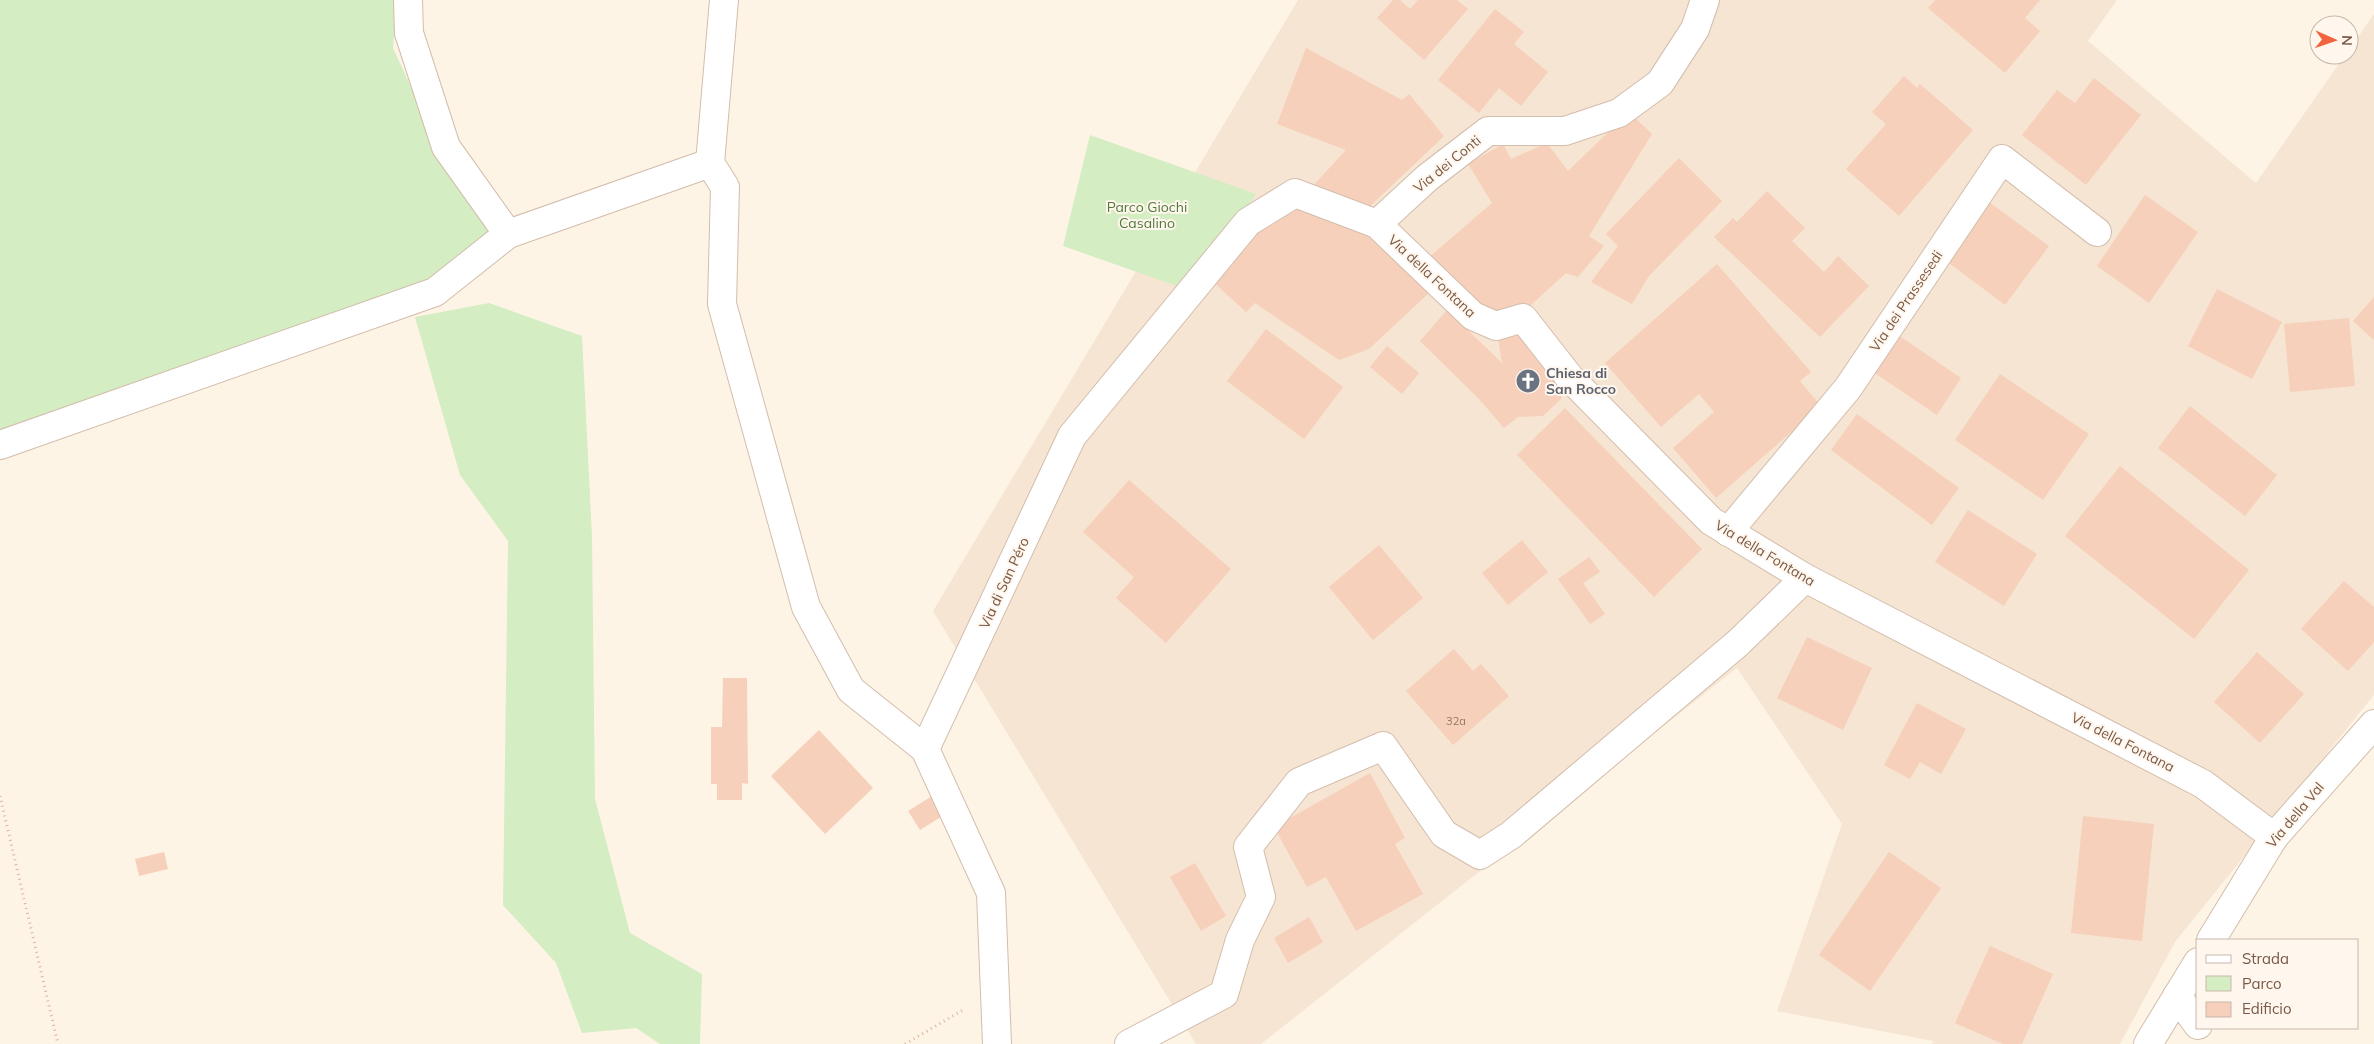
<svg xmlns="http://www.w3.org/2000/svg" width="2374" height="1044" font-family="Mulish,sans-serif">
<rect width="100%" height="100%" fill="#fef4e5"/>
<path fill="#f6e5d2" d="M1298,0h819l-29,41 168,142 89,-128h4v-5l25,-36v681l-199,247 -55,102h-188l1,-3 -156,-30 65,-187 -105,-156 -476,376h-65l-263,-433z"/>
<g fill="#d4edc2">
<path d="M0,0h397l-4,48 47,102 59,83 -67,54 -432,147z"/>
<path d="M1090,135l166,59 -65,97 -128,-45z"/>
<path d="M489,303l93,33 10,200 3,263 35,134 72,41 -2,70h-40l-24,-16 -54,5 -26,-70 -53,-58 5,-364 -48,-66 -45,-158z"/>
</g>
<g fill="#f6d0ba">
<path d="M1393,0h7l10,9 8,-9h39l11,9 -44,51 -47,-42z"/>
<path d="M1935,0h105l-15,18 15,13 -35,42 -77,-65z"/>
<path d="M1495,9l29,23 -10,12 34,28 -27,34 -22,-18 -20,25 -41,-33z"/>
<path d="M1306,48l96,52 7,-6 35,42 -79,75 -53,-24 34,-37 -69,-26z"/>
<path d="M1904,76l13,12 3,-4 53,46 -74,86 -53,-47 40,-45 -14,-12z"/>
<path d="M2094,78l47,37 -55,70 -64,-50 35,-45 18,13z"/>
<path d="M1629,112l23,22 -63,102 15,10 -26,31 -12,-4 -35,32 -41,8 -63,-54 65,-56 -24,-39 35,-20 8,15 36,-16 21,28z"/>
<path d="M1679,158l43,43 -73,75 -17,28 -41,-22 27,-36 -12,-12z"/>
<path d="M1767,191l38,37 -13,13 32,31 14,-16 31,30 -49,51 -106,-100 19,-19 4,4z"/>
<path d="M2145,195l53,37 -49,71 -52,-37z"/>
<path d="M1989,202l60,44 -44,59 -60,-45z"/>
<path d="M1302,207l60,18 69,66 -62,58 -30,11 -84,-57 -9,9 -35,-32 42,-49z"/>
<path d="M1717,264l94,108 -11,9 21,25 -105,92 -43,-50 41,-36 -15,-18 -38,33 -56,-64z"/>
<path d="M2217,289l65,33 -30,57 -64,-33z"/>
<path d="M2374,297v43l-21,-19z"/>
<path d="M1447,310l55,53 -4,-25 30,-5 36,42 -3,24 -18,17 -25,1 -14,11 -25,-29 -59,-58z"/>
<path d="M2349,318l6,68 -65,6 -6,-68z"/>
<path d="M1266,329l77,58 -39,52 -77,-58z"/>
<path d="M1898,335l63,43 -24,37 -64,-43z"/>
<path d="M1387,346l32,27 -17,21 -32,-27z"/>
<path d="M2000,374l89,60 -46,66 -88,-60z"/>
<path d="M2190,406l87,69 -32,41 -87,-68z"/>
<path d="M1565,408l137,141 -48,48 -137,-142z"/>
<path d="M1857,414l102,74 -27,37 -101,-75z"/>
<path d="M2120,466l129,104 -55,69 -129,-103z"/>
<path d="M1129,480l102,89 -65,74 -50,-45 18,-21 -51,-45z"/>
<path d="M1968,510l69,44 -33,52 -69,-44z"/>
<path d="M1522,540l26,32 -40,33 -26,-32z"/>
<path d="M1379,545l44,53 -50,42 -44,-53z"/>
<path d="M1589,557l11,15 -17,11 22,31 -15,10 -32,-45z"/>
<path d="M2344,581l30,26v35l-26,29 -47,-42z"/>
<path d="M1807,637l65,31 -29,62 -66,-32z"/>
<path d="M1454,649l19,22 8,-7 28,32 -56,49 -47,-54z"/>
<path d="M2257,652l47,42 -44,49 -46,-41z"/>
<path d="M723,678h24l1,106 -6,-1v17h-25v-16h-6v-57h11z"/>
<path d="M1917,703l49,26 -25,45 -21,-12 -10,17 -26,-14z"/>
<path d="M819,730l54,58 -48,46 -54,-58z"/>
<path d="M1370,773l35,65 -10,6 28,50 -67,37 -30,-54 -19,10 -33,-60z"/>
<path d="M932,796l12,19 -24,15 -12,-19z"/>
<path d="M2083,816l71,8 -12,117 -71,-8z"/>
<path d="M164,852l4,17 -29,7 -4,-17z"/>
<path d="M1889,852l52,36 -71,103 -51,-36z"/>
<path d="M1195,863l31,53 -25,15 -31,-54z"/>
<path d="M1309,917l14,25 -35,21 -14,-25z"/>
<path d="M1990,946l63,28 -31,70h-19l-48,-21z"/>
</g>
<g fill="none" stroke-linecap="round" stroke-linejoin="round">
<defs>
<g id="minor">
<path d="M408,0l1,33 37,114 62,87"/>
<path d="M724,0l-14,163 15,24 -3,117 84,303 45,83 74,59 66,144 6,151"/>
<path d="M1377,224l50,-46 61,-47h77l54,-18 41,-30 35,-54 10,-29"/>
<path d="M0,445l435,-153 73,-58 202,-71"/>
<path d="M1728,532l120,-144 154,-229 95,73"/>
<path d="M925,749l147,-313 176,-214 47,-29 82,31 96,92 23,10 27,-8 47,60 141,143 94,57 398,206 71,53"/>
<path d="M2211,940l63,-103 100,-113"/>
<path d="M2177,996l21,29"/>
<path d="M1129,1044l95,-50 16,-54 21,-43 -13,-50 51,-65 84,-36 61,88 36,21 31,-20 227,-192 67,-65"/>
<path d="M2148,1044l50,-82"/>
</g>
</defs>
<use href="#minor" stroke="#d3bdac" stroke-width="30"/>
<g stroke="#dbb49d" stroke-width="3" stroke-dasharray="1 4" stroke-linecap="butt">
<path d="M0,796l58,248"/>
<path d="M905,1044l58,-34"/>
</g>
<use href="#minor" stroke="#fff" stroke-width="28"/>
</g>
<defs>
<symbol id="church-disc" viewBox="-11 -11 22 22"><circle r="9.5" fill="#6b7280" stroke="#fff7ed"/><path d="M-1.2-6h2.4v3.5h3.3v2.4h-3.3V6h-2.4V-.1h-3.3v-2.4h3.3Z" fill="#fff"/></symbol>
</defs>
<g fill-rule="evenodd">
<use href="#church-disc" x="1514" y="367" width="28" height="28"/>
</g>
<g text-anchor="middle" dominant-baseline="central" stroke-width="4" stroke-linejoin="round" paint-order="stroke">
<g font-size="11" fill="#987664">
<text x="1456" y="721">32a</text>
</g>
<g font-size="14" fill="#795847" stroke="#fff7ed">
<text transform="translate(1447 164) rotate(-39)">Via dei Conti</text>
<text transform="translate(1432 276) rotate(43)">Via della Fontana</text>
<text transform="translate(1906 301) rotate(-56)">Via dei Prassesedi</text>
<text transform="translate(1765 553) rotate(31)">Via della Fontana</text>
<text transform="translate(1004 583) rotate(-65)">Via di San Péro</text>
<text transform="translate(2123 742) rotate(27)">Via della Fontana</text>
<text transform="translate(2295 815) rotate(-50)">Via della Val</text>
</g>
<g font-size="14" fill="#4f7a3c" stroke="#fff7ed">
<text x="1147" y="207">Parco Giochi<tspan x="1147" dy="16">Casalino</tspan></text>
</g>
<g font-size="14" font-weight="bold" fill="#5b616d" stroke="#fff7ed" text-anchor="start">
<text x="1546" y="373">Chiesa di<tspan x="1546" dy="16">San Rocco</tspan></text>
</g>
</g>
<rect x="2196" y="939" width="162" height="90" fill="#fff7ed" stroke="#c9b7ab"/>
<rect x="2206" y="955" width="25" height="8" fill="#ffffff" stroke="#c9b7ab"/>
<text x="2242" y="964" font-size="15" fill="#795847">Strada</text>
<rect x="2206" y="976" width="25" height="15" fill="#d4edc2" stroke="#c9b7ab"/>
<text x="2242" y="989" font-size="15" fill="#795847">Parco</text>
<rect x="2206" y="1002" width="25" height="15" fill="#f6d0ba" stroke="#c9b7ab"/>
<text x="2242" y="1014" font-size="15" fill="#795847">Edificio</text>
<g transform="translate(2334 40) rotate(92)"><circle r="24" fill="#fff7ed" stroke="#c9b7ab"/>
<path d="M0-4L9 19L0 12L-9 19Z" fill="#f26440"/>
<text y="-8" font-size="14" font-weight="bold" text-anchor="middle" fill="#795847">N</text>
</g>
</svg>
